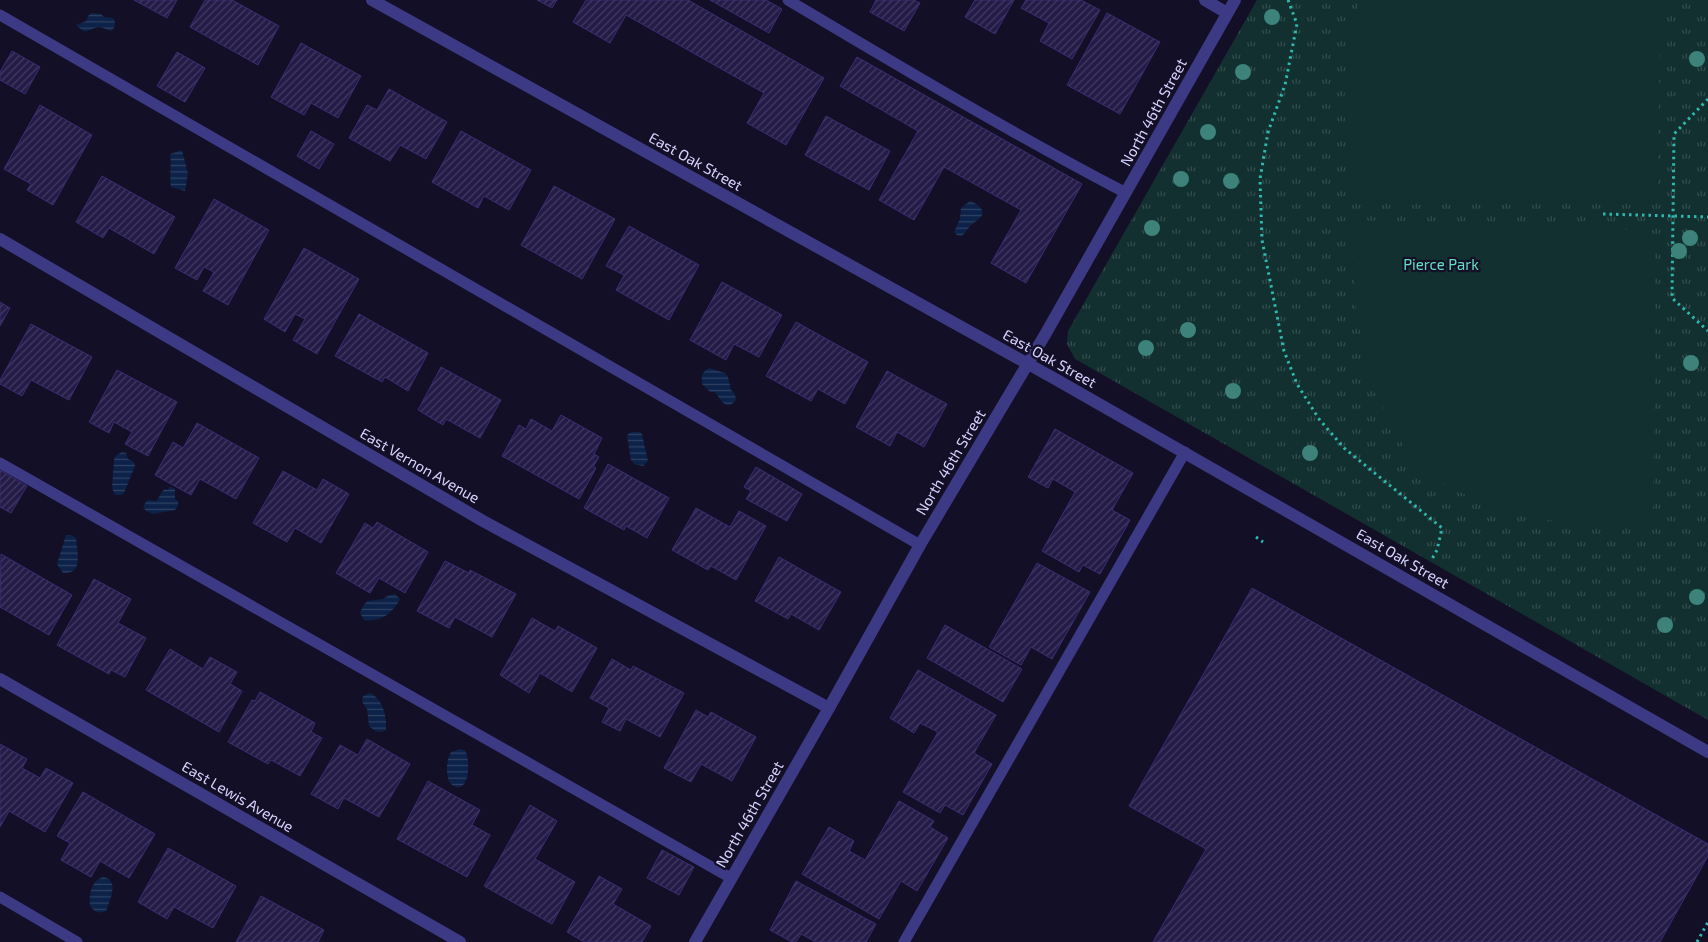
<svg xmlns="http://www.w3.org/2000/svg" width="1708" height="942" font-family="'Exo 2',sans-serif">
<defs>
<pattern id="grass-tufts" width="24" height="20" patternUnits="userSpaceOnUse" patternTransform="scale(1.25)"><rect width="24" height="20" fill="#12302f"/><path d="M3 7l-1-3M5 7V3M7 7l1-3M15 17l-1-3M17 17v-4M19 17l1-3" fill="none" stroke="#344d4e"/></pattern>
<pattern id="water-rules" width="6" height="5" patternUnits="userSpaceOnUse" patternTransform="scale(1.25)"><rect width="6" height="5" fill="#0c2248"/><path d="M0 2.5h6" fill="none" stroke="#2f4163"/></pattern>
<pattern id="building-hatch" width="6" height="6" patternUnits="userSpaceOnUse" patternTransform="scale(1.25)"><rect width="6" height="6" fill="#241b47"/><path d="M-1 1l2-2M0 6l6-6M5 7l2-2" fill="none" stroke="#433b63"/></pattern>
</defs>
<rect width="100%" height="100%" fill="#130f26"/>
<path fill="url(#grass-tufts)" d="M1257,0h451v720l-633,-361 -8,-15 1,-13z"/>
<g fill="#12302f">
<path d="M1362,0h299l-4,187 -19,15 -286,-2 -8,-94 5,-83z"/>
<path d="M1350,220l289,10 16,17 -2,280 -78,-2 -83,-16 -77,-41 -46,-87 -14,-80z"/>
</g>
<g fill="url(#water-rules)">
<path d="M92,13l9,1 3,3 9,1 2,4 -1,6 -3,3c-5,-1 -8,-4 -12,-4 -13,2 -10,10 -23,-2l10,-4 2,-5z"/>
<path d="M182,150l6,24 -3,17 -14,-4c-2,-11 1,-22 -1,-33z"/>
<path d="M970,201c8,3 18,10 9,18 -2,2 -5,3 -7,5 -5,4 -5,9 -11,12l-4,-1 -3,-3 6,-13 1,-11z"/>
<path d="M709,368l16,5 3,4 3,13 4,4 1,6c-10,12 -15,0 -21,-8h-5l-8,-8c-1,-8 0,-12 7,-16z"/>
<path d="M633,432h7l2,2 6,27 -5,5 -9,-2 -3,-4 -4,-24 2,-3z"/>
<path d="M122,452l4,1 2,6 6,3 1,4 -11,27 -3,2h-6l-3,-7 2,-28 1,-4z"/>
<path d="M169,487h3l3,2v10l3,2v5l-3,4 -22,4 -7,-3 -3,-4 4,-7 9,1c4,-4 5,-10 9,-12l3,1z"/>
<path d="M66,535h5l5,3c1,13 8,37 -13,35l-6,-9z"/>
<path d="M395,594l5,5c-7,14 -20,24 -36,21l-4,-7 3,-7 4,-5 16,-2 6,-4z"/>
<path d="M370,693c13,6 17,24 16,37 -8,4 -11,1 -17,-4l-2,-17 -5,-7 1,-6z"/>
<path d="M460,749l5,1c7,11 3,52 -16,32 -3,-9 -3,-22 2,-30z"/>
<path d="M103,877c17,2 7,24 3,34 -8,3 -11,1 -16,-5 -1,-12 1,-25 13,-29z"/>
</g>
<g fill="url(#building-hatch)" stroke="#3b2d73">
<path d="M134,0h43l-10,18z"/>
<path d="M205,0h27l47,26 -21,39 -68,-38z"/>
<path d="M537,0h20l-5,8z"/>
<path d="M586,0h102l136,78 -38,67 -39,-22 17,-30 -138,-78 -16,28 -37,-21z"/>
<path d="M710,0h56l16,9 -13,24z"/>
<path d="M876,0h38l6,3 -16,28 -34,-19z"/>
<path d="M975,0h39l-19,34 -30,-17z"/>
<path d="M1026,0h55l19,10 -28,49 -32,-18 9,-18 -28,-15z"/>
<path d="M1107,13l53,29 -40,72 -53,-29z"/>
<path d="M301,43l60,33 -23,42 -27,-15 -7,12 -33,-18z"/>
<path d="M12,51l28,16 -15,27 -25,-14v-8z"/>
<path d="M177,52l28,16 -20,34 -28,-16z"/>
<path d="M857,57l225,127 -56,99 -35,-20 30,-53 -77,-43 -30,53 -35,-20 39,-69 -78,-45z"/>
<path d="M389,89l58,33 -21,37 -26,-14 -10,16 -41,-23 18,-33 10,5z"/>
<path d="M40,105l52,30 -39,70 -26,-15 4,-6 -27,-15z"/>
<path d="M826,116l64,35 -21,39 -64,-35z"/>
<path d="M311,131l23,13 -15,25 -22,-13z"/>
<path d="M461,131l70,39 -22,40 -25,-14 -6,12 -46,-26z"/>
<path d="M102,176l73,41 -21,37 -45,-26 -6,10 -27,-16z"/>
<path d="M554,186l61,33 -33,60 -61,-34z"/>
<path d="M214,199l55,31 -41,75 -25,-14 11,-19 -10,-5 -7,13 -22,-12z"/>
<path d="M629,226l70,39 -30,55 -53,-30 8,-15 -18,-9z"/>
<path d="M304,248l55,31 -42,75 -24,-14 12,-21 -10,-5 -10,18 -21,-13z"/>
<path d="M722,282l60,33 -23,42 -25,-13 -8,16 -36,-20z"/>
<path d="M0,302l10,6 -10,18z"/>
<path d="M359,314l69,39 -20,38 -23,-14 -3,5 -47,-26z"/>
<path d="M796,322l72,40 -23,42 -27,-15 -7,12 -45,-25z"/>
<path d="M31,324l61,33 -23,43 -38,-20 -9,16 -22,-12v-4z"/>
<path d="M441,367l60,33 -21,38 -34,-19 -3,6 -25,-15z"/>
<path d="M117,370l60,32 -29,54 -23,-12 7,-12 -18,-10 -5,11 -20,-11z"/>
<path d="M887,371l60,33 -23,43 -27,-15 -7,14 -34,-19z"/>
<path d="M561,415l41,23 -8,16 5,3 -6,10 3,1 -17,31 -77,-43 17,-31 7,4 5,-10 21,12z"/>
<path d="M197,423l62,35 -23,41 -36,-20 -9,16 -36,-20 18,-33 10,6z"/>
<path d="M1055,429l78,44 -21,37 18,10 -30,54 -17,-9 -4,7 -37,-21 33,-59 -22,-13 -5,9 -20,-11z"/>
<path d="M608,464l61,34 -22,40 -21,-12 -2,4 -40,-22z"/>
<path d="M756,467l46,27 -15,27 -41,-22 5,-8 -7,-4z"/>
<path d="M0,470l27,16 -16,27 -11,-6z"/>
<path d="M283,471l34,19 6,-11 26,15 -28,49 -26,-15 -8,14 -34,-19z"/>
<path d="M696,508l34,19 9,-16 27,15 -30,54 -25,-14 -3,4 -36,-20z"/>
<path d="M377,522l51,30 -23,41 -26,-15 -9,15 -34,-20 29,-50 8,5z"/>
<path d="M1,554l71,41 -23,40 -49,-28z"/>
<path d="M779,557l62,35 -22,38 -28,-16 -3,5 -33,-18z"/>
<path d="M445,561l24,12 1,-3 46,24 -24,43 -37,-20 -6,11 -32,-17z"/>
<path d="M1037,563l53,29 -38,67 -21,-12 -10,18 -32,-18z"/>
<path d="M94,579l37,20 -13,24 28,15 -21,39 -14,-7 -2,4 -52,-29z"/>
<path d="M1252,588l456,256v12l-48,86h-507l53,-93 -77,-43z"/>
<path d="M532,618l23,13 3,-5 39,22 -25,44 -32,-19 -11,20 -29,-18z"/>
<path d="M945,625l77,44 -19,33 -76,-44z"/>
<path d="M170,649l33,20 7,-12 27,15 -7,12 12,7 -23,41 -73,-42z"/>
<path d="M612,659l19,11 2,-4 51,27 -24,44 -34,-18 -6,12 -18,-9 7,-14 -19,-10z"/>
<path d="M918,670l78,45 -22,38 18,11 -29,51 -18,-10 -5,8 -37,-21 35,-60 -18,-9 -6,10 -24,-15z"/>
<path d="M260,692l55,31 -4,9 11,6 -22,38 -29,-16 -3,4 -40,-22 24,-42 3,1z"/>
<path d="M696,710l12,7 3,-5 45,25 -24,44 -31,-17 -10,18 -27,-14z"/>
<path d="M367,739l43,25 -31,53 -35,-19 -6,11 -27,-15 29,-49 18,10z"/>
<path d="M0,744l27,15 -5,9 18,10 6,-10 27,15 -28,49 -36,-21 -9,16z"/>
<path d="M428,781l52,29 -8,15 18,10 -23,42 -70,-38z"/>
<path d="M83,792l72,42 -26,44 -29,-17 -9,16 -30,-17 9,-17 -13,-7z"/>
<path d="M899,801l35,20 -4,6 18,11 -31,53 -16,-10 -22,38 -77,-45 27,-47 25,14 -5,10 16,9z"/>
<path d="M530,805l27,16 -22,38 40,23 -23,42 -68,-38z"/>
<path d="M168,848l68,38 -23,42 -39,-21 -7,12 -29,-17z"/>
<path d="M662,850l32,17 -15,28 -32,-17z"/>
<path d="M599,876l23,13 -9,15 38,22 -9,16h-58l-17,-10z"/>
<path d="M796,881l80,43 -10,18h-50l-15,-8 -5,8h-4l-22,-12z"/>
<path d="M261,896l63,34 -6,12h-82z"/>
</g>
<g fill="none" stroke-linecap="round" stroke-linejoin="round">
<g stroke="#2fb8b0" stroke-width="3" stroke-dasharray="2.5 4" stroke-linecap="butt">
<path d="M1288,0l9,24 -12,61 -17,47 -8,47 2,61 22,111 13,33 22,35 25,29 98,80 -5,22 -5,9"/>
<path d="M1708,99l-34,35 -2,164 36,33"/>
<path d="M1603,214l105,3"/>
<path d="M1256,537l7,5"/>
<path d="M1697,942l11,-20"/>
</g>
<g stroke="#3d3a85" stroke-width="11">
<path d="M788,0c111,66 223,133 338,193"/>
<path d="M0,15l920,530"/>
<path d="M0,463l731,415"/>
<path d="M0,897l77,45"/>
<path d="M904,942l281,-490"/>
</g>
<g stroke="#3d3a85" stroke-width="12">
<path d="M1205,0l22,13"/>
<path d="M0,239l483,282 346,187"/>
<path d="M0,679l460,263"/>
</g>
<g stroke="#3d3a85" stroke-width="12">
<path d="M372,0l685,380 651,372"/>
<path d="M695,942l134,-234 91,-163 126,-212 189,-333"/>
</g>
</g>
<g fill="#3d827b">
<circle cx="1272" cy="17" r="8"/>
<circle cx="1697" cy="59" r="8"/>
<circle cx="1243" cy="72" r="8"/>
<circle cx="1208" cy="132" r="8"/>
<circle cx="1181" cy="179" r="8"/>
<circle cx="1231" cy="181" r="8"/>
<circle cx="1152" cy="228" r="8"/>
<circle cx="1690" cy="238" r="8"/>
<circle cx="1679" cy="251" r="8"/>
<circle cx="1188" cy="330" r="8"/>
<circle cx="1146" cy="348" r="8"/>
<circle cx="1691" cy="363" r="8"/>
<circle cx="1233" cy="391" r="8"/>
<circle cx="1310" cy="453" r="8"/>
<circle cx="1697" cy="597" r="8"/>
<circle cx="1665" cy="625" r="8"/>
</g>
<g text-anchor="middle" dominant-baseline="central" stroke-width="4.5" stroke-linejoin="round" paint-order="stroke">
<g font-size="15" fill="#d9d4ff" stroke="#130f26">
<text transform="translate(1153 112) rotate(-61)">North 46th Street</text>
<text transform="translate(696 161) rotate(29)">East Oak Street</text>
<text transform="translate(1050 358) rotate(29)">East Oak Street</text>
<text transform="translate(950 462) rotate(-59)">North 46th Street</text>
<text transform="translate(420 465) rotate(30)">East Vernon Avenue</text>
<text transform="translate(1403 558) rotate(30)">East Oak Street</text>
<text transform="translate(238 796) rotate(30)">East Lewis Avenue</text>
<text transform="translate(749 814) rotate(-60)">North 46th Street</text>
</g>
<g font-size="15" fill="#5fe0c0" stroke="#130f26">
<text x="1441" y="264">Pierce Park</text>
</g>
</g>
</svg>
